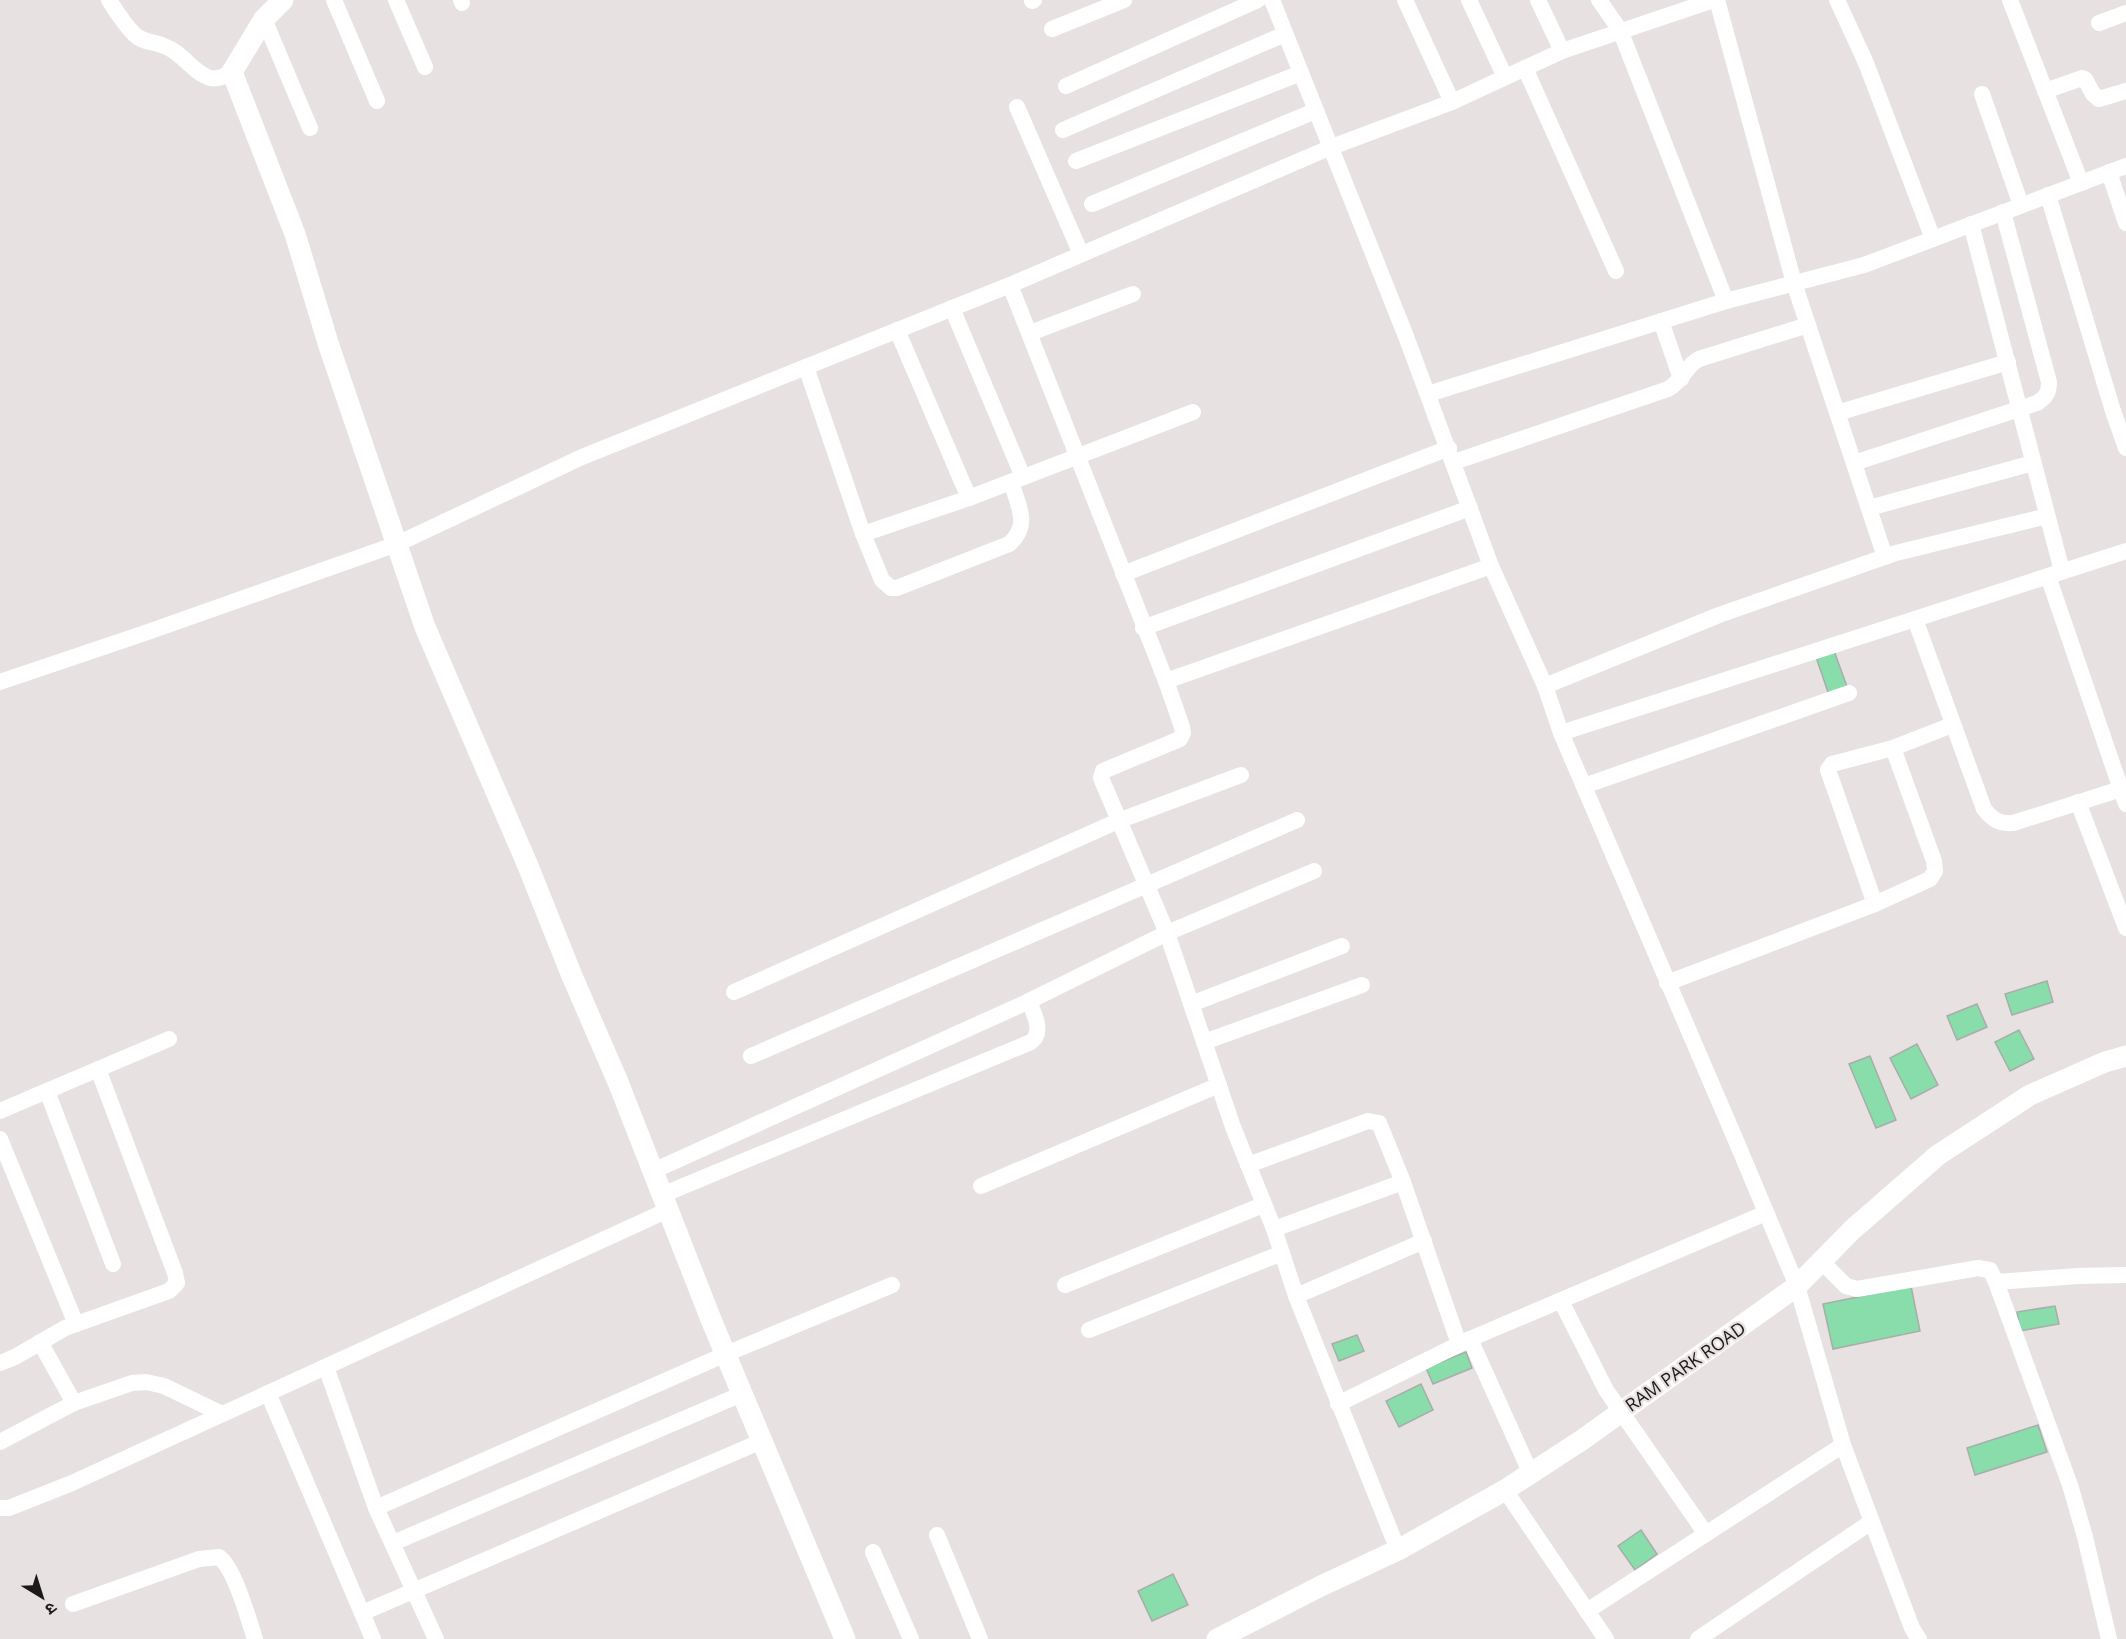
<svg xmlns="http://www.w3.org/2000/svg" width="2126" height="1639" font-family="'Open Sans','Noto Sans Devanagari',sans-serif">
<rect width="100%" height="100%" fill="#e8e1e1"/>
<g fill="#8da" stroke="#a8adaa" stroke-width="1.5">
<path d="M1833,648l16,44 -19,6 -15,-44z"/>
<path d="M2047,981l6,21 -41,13 -7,-21z"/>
<path d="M1977,1004l10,23 -30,13 -10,-24z"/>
<path d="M2019,1030l15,29 -24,12 -15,-29z"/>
<path d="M1917,1044l21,41 -27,14 -21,-41z"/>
<path d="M1870,1056l26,64 -20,8 -27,-64z"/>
<path d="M1911,1286l9,45 -87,18 -10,-45z"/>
<path d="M2055,1306l4,18 -39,7 -3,-19z"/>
<path d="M1357,1335l7,16 -25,10 -7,-17z"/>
<path d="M1466,1352l6,16 -39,16 -7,-16z"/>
<path d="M1421,1384l12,26 -34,17 -13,-26z"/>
<path d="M2038,1425l9,27 -72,23 -8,-27z"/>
<path d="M1641,1530l16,24 -22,16 -17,-24z"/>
<path d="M1173,1574l15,31 -36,16 -14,-30z"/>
</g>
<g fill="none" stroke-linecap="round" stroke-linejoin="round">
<g stroke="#fff" stroke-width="16">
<path d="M109,0c7,11 15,24 25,34 9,9 19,7 30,12 18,6 28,26 46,32 8,2 15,-2 22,-6"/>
<path d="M334,0l43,101"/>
<path d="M396,0l29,67"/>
<path d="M461,0l1,3"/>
<path d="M1272,0l135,339 84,227 54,120 16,47 176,410 60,143 46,159 69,183 7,11"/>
<path d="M1405,0l47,102"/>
<path d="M1469,0l36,77"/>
<path d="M1538,0l24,51"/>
<path d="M1599,0l21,30 106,271"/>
<path d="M1717,0l77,283 91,274"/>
<path d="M1837,0l29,63 67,176"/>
<path d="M2010,0l71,183"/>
<path d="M1032,1l2,-1"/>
<path d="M264,19l46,109"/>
<path d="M2099,23l27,-10"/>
<path d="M1052,29l72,-29"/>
<path d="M1525,68l91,203"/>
<path d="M1066,86l192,-86"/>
<path d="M2045,91l37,-13 3,1 8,15 6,5 27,-8"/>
<path d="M1982,94l39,111"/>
<path d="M1017,107l64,147"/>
<path d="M1063,130l222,-96"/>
<path d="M1076,161l225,-88"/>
<path d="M2109,172l17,51"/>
<path d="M2048,195l65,216 13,37"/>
<path d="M1092,204l223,-93"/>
<path d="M1971,224l91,347"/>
<path d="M1010,285l156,396 325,-115"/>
<path d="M952,308l71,169"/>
<path d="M1661,321l20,58"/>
<path d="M897,330l72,168"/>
<path d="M1030,333l103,-39"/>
<path d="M806,367l57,167 19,46 9,8h6l112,-44c22,-18 9,-39 2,-62"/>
<path d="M1428,394l298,-93 138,-36 262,-99"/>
<path d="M1837,413l171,-51"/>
<path d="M1454,462l214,-73c15,-8 17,-23 31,-30l109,-34"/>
<path d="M1854,463l183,-60c9,-6 12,-10 12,-21l-46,-170"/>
<path d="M1869,508l164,-45"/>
<path d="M863,534l106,-36 224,-86"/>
<path d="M1123,574l326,-126"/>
<path d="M2048,576l78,228"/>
<path d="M1915,619l69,190c9,11 15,15 29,14l108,-34"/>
<path d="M1143,628l327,-120"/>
<path d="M1166,681l16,46 1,6 -3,6 -77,32 -2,7 66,155 66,194 41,102 22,67 102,254"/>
<path d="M0,682l145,-49 252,-89 185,-87 428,-172 319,-137 123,-46 110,-51 152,-51"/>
<path d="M1545,686l174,-71 177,-62 151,-37"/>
<path d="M1561,733l565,-182"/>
<path d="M1584,786l265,-93"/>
<path d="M2078,802l48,126"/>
<path d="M1875,904l-47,-134 4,-6 61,-16"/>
<path d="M1667,983l208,-79 55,-25 5,-8 -1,-10 -41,-113 59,-23"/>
<path d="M734,992l384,-171 123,-46"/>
<path d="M1191,1004l151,-58"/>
<path d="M1204,1042l158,-57"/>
<path d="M751,1056l546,-236"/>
<path d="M47,1091l66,173"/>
<path d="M0,1111l169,-72"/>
<path d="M0,1139l76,185"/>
<path d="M1248,1165l120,-44 11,2 24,59 56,162"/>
<path d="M653,1171l372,-168 142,-70 147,-62"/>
<path d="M981,1186l238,-101"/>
<path d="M662,1195l369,-153c13,-10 3,-28 -2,-41"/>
<path d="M1274,1229l129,-47"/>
<path d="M1821,1261l25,25 11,3 121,-21 12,2 6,12 82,-6 48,-1"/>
<path d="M1996,1282l74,203 15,52 24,102"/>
<path d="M1065,1285l198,-80"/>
<path d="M1296,1296l128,-55"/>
<path d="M1561,1301l45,89 100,144"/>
<path d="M1089,1330l193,-77"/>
<path d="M1470,1339l61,135"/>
<path d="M40,1342l34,61"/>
<path d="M0,1363l15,-6 50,-29 104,-37 8,-8 -2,-10 -77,-204"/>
<path d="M326,1367l50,141 60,131"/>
<path d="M268,1393l105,246"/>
<path d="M1338,1404l132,-65 296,-126"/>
<path d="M0,1442l74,-39 58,-20 14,-1 18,4 58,28"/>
<path d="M1505,1490l101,149"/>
<path d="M0,1508h9l63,-25 596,-273"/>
<path d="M376,1508l350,-154 166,-69"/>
<path d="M937,1535l43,104"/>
<path d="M393,1543l349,-149"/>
<path d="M873,1552l38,87"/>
<path d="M73,1604l126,-45 20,-2c16,12 29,61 36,82"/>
<path d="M1587,1611l256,-166"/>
<path d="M362,1613l400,-172"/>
<path d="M1698,1639l173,-117"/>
</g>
<g stroke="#fff" stroke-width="21">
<path d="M283,0l-19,19 -32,53 63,162 34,112 96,281 103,239 44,110 46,106 94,240 133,317"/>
<path d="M1217,1639l104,-53 77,-36 107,-60 77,-50 215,-154 55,-56 86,-75 92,-60 75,-33 21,-6"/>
</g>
</g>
<g text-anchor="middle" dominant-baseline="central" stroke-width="4.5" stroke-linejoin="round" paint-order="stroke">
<g font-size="18" fill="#1b1919" stroke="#e8e1e1">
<text transform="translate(1685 1366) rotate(-35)">RAM PARK ROAD</text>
</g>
</g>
<g transform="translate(42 1597) rotate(142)" stroke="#e8e1e1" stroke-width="4.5" paint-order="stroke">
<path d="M0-4.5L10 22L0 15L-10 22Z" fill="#1b1919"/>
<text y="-9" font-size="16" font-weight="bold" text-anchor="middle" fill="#1b1919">उ</text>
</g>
</svg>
